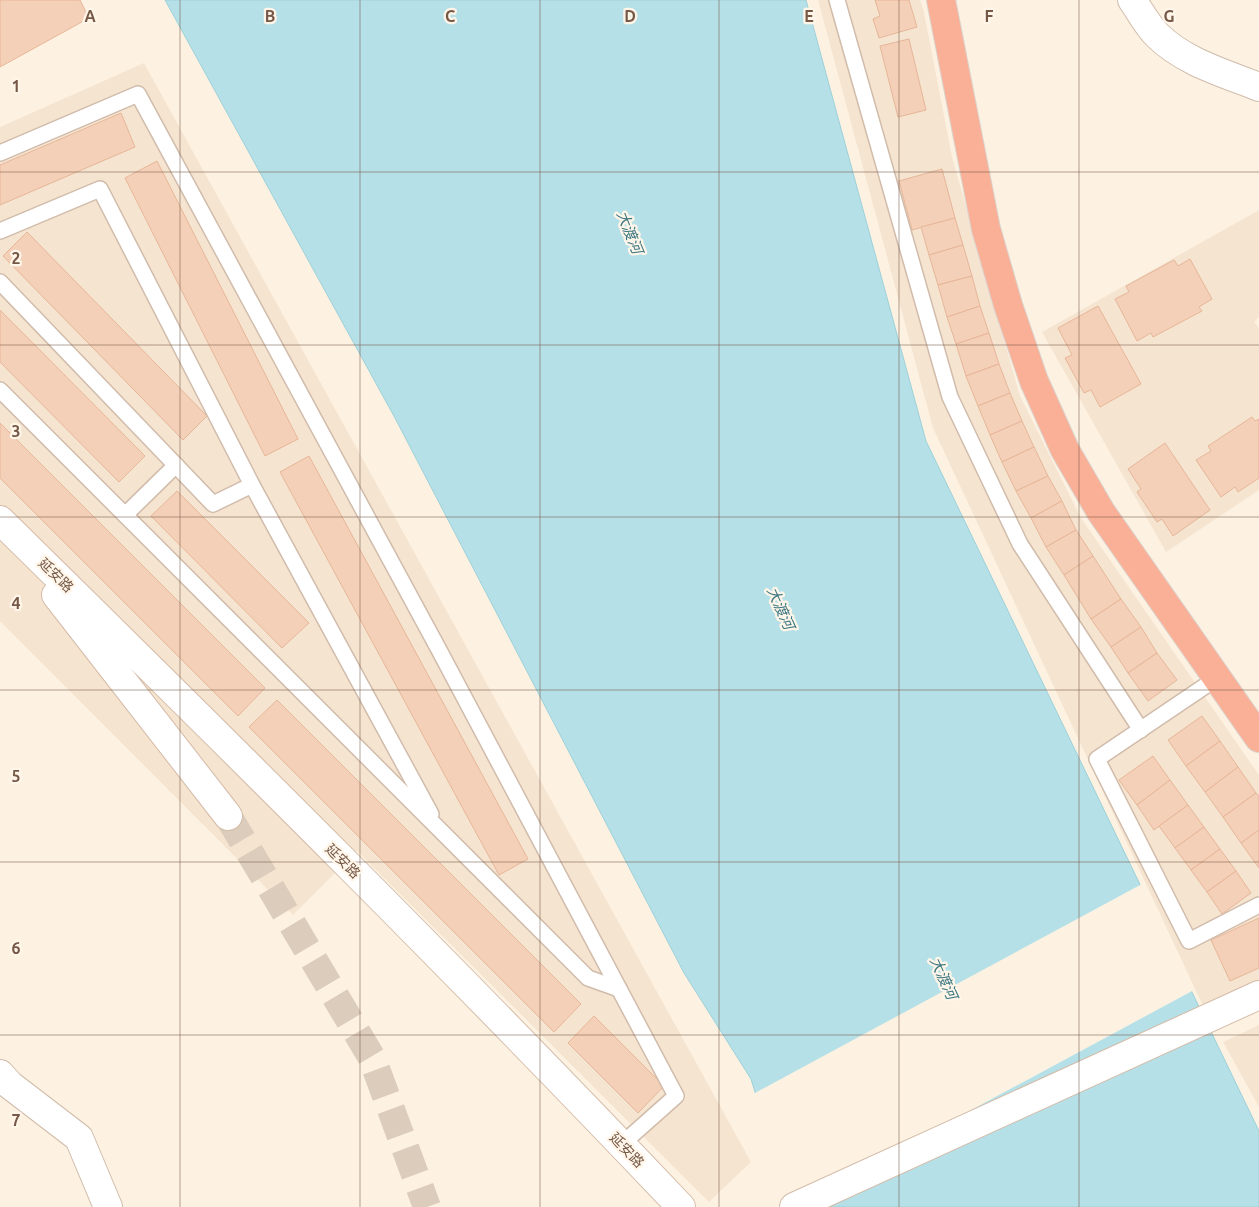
<svg xmlns="http://www.w3.org/2000/svg" width="1259" height="1207" font-family="Ubuntu,'Noto Sans SC',sans-serif">
<rect width="100%" height="100%" fill="#fdf2e2"/>
<g fill="#f5e4d0">
<path d="M818,0h102l4,12 28,145 68,239 61,122 178,257v207l-56,24 -270,-578z"/>
<path d="M144,63l607,1099 -42,40 -352,-351 -64,64 -293,-294v-494z"/>
<path d="M1259,210v107l-5,5 5,6v162l-93,62 -124,-220z"/>
<path d="M1259,1025v82l-36,-65z"/>
</g>
<path fill="#b6e0e7" stroke="#9cd0d9" d="M165,0h641l120,441 333,690v76h-456l-23,-33 -29,-95 -67,-106 -289,-555z"/>
<path fill="#fdf2e2" d="M1142,884l52,106 -397,214 -20,-29 -24,-81z"/>
<g fill="#f4d0b8" stroke="#e7b698">
<path d="M0,0h80l9,18 -89,49z"/>
<path d="M875,0h34l8,27 -38,11 -6,-19 7,-3z"/>
<path d="M909,39l17,71 -28,7 -18,-71z"/>
<path d="M121,113l14,34 -135,58v-40z"/>
<path d="M157,161l141,278 -33,17 -140,-278z"/>
<path d="M942,169l13,49 -43,12 -13,-49z"/>
<path d="M955,218l8,27 -34,10 -8,-28z"/>
<path d="M27,232l180,184 -24,24 -180,-184z"/>
<path d="M963,245l9,31 -34,9 -9,-30z"/>
<path d="M1190,259l22,40 -13,8 3,4 -49,26 -2,-4 -14,8 -22,-42 14,-7 -3,-6 48,-26 4,6z"/>
<path d="M972,276l8,30 -33,11 -9,-32z"/>
<path d="M980,306l9,27 -33,11 -9,-27z"/>
<path d="M1098,306l43,78 -41,23 -9,-17 -7,3 -19,-35 7,-3 -14,-27z"/>
<path d="M0,310l145,146 -26,26 -119,-120z"/>
<path d="M989,333l10,31 -33,12 -10,-32z"/>
<path d="M999,364l11,29 -32,13 -12,-30z"/>
<path d="M1010,393l12,28 -32,14 -12,-29z"/>
<path d="M1252,417l3,4 4,-2v59l-21,14 -3,-5 -14,10 -25,-37 15,-9 -3,-5z"/>
<path d="M1022,421l12,26 -32,15 -12,-27z"/>
<path d="M0,423l265,265 -27,28 -238,-238z"/>
<path d="M1165,443l45,67 -37,26 -11,-17 -5,3 -20,-30 4,-3 -13,-20z"/>
<path d="M1034,447l14,29 -32,15 -14,-29z"/>
<path d="M309,456l219,403 -29,16 -219,-403z"/>
<path d="M1048,476l14,25 -31,17 -15,-27z"/>
<path d="M177,491l132,132 -27,25 -131,-132z"/>
<path d="M1062,501l14,29 -30,17 -15,-29z"/>
<path d="M1076,530l17,26 -29,19 -18,-28z"/>
<path d="M1093,556l28,43 -30,20 -27,-44z"/>
<path d="M1121,599l20,28 -30,20 -20,-28z"/>
<path d="M1141,627l16,26 -29,20 -17,-26z"/>
<path d="M1157,653l20,27 -29,21 -20,-28z"/>
<path d="M277,700l304,304 -27,28 -305,-305z"/>
<path d="M1202,716l18,25 -34,25 -18,-26z"/>
<path d="M1220,741l18,26 -33,25 -19,-26z"/>
<path d="M1153,756l17,24 -33,25 -18,-25z"/>
<path d="M1238,767l18,26 -33,24 -18,-25z"/>
<path d="M1170,780l18,25 -34,25 -17,-25z"/>
<path d="M1256,793l3,3v34l-18,13 -18,-26z"/>
<path d="M1188,805l16,22 -29,21 -16,-22z"/>
<path d="M1204,827l16,22 -29,21 -16,-22z"/>
<path d="M1259,830v38l-18,-25z"/>
<path d="M1220,849l16,22 -29,21 -16,-22z"/>
<path d="M1236,871l15,22 -29,21 -15,-22z"/>
<path d="M1259,918v50l-29,13 -19,-41z"/>
<path d="M594,1016l70,70 -26,27 -70,-70z"/>
</g>
<g fill="none" stroke-linecap="round" stroke-linejoin="round">
<path stroke="#dbccbb" stroke-width="28" stroke-dasharray="28 14" stroke-linecap="butt" d="M228,816l144,242 55,149"/>
<defs>
<g id="lane">
<path d="M837,0l113,397 70,147 121,186"/>
<path d="M0,153l138,-59 300,554 238,448 -54,48"/>
<path d="M0,231l100,-42 152,296 179,329"/>
<path d="M0,282l213,222 39,-19"/>
<path d="M0,390l588,588 31,11"/>
<path d="M125,515l51,-50"/>
<path d="M1217,678l-120,81 92,182 70,-36"/>
</g>
<g id="street">
<path d="M1132,0c8,11 15,25 25,35 27,27 67,38 102,52"/>
<path d="M0,1074l10,11 69,53 29,69"/>
</g>
<g id="secondary">
<path d="M0,520c230,226 459,453 681,687"/>
<path d="M56,595l172,221"/>
<path d="M794,1207l465,-212"/>
</g>
<path id="highway" d="M941,0l45,229 22,76 26,76 31,69 36,62 158,226"/>
</defs>
<use href="#lane" stroke="#d1bcab" stroke-width="18"/>
<use href="#street" stroke="#d1bcab" stroke-width="30"/>
<use href="#secondary" stroke="#d4bba8" stroke-width="30"/>
<use href="#highway" stroke="#dbd4cf" stroke-width="30"/>
<use href="#lane" stroke="#fff" stroke-width="15"/>
<use href="#street" stroke="#fff" stroke-width="28"/>
<use href="#secondary" stroke="#fff" stroke-width="28"/>
<use href="#highway" stroke="#fab096" stroke-width="28"/>
</g>
<path fill="none" stroke="#765847" stroke-width="1" stroke-opacity="0.55" d="M180,0v1207M360,0v1207M540,0v1207M719,0v1207M899,0v1207M1079,0v1207M0,172h1259M0,345h1259M0,517h1259M0,690h1259M0,862h1259M0,1035h1259"/>
<g text-anchor="middle" dominant-baseline="central" stroke-width="4.5" stroke-linejoin="round" paint-order="stroke">
<g font-size="14" fill="#765847" stroke="#fff6e9">
<text transform="translate(56 575) rotate(44)">延安路</text>
<text transform="translate(343 861) rotate(45)">延安路</text>
<text transform="translate(627 1150) rotate(46)">延安路</text>
</g>
<g font-size="15" font-style="italic" fill="#3d7883" stroke="#fff6e9">
<text transform="translate(630 232) rotate(68)">大渡河</text>
<text transform="translate(781 608) rotate(66)">大渡河</text>
<text transform="translate(944 978) rotate(66)">大渡河</text>
</g>
</g>
<g font-size="16" text-anchor="middle" font-weight="bold" fill="#765847" stroke="#fff6e9" stroke-width="4.5" stroke-linejoin="round" paint-order="stroke">
<text x="90" y="22">A</text>
<text x="270" y="22">B</text>
<text x="450" y="22">C</text>
<text x="630" y="22">D</text>
<text x="809" y="22">E</text>
<text x="989" y="22">F</text>
<text x="1169" y="22">G</text>
<text x="16" y="92">1</text>
<text x="16" y="264">2</text>
<text x="16" y="437">3</text>
<text x="16" y="609">4</text>
<text x="16" y="782">5</text>
<text x="16" y="954">6</text>
<text x="16" y="1126">7</text>
</g>
</svg>
